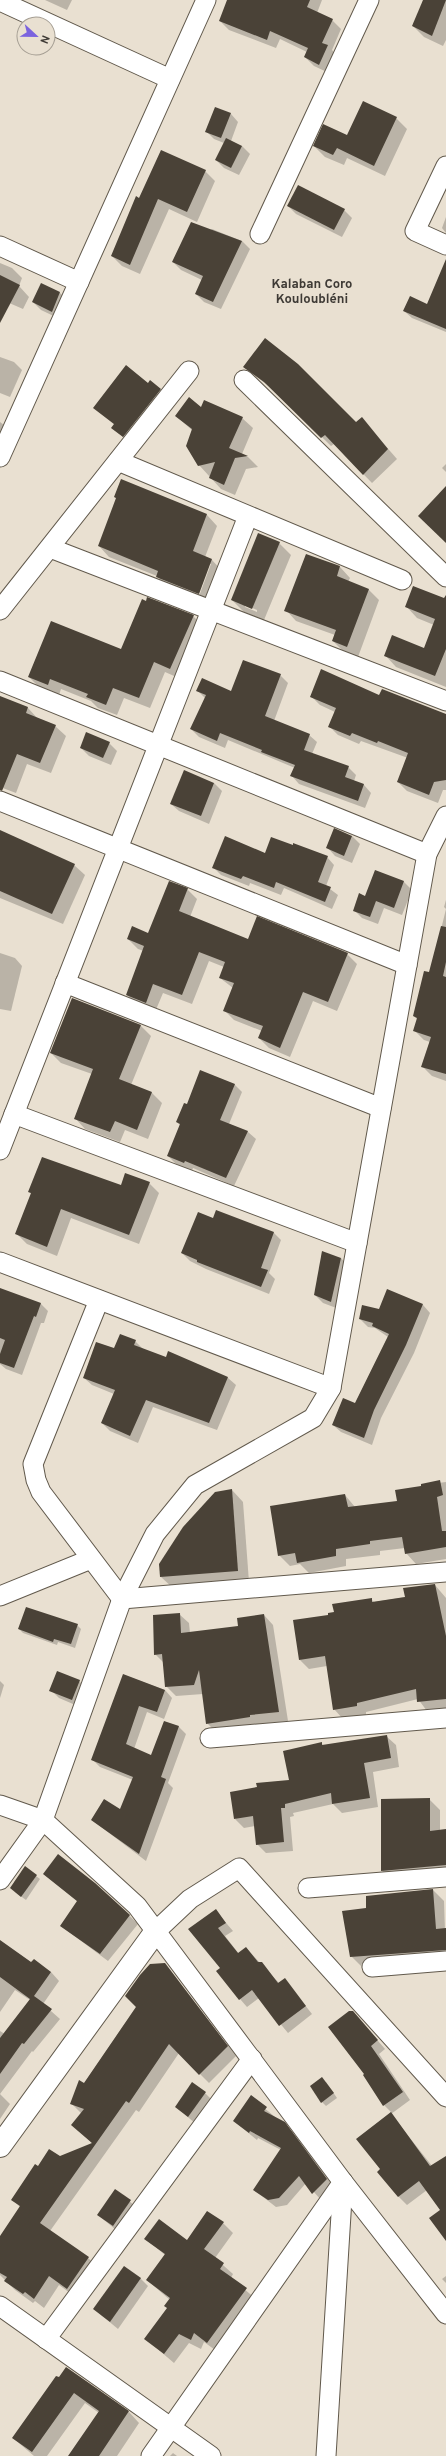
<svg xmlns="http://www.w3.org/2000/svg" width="446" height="2456" font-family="Overpass,sans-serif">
<rect width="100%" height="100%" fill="#e9e0d1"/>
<g fill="#0003" fill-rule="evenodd">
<path d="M45,0h27l-5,10z"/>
<path d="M228,0h94l-5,13 15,7 9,9 -9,21 5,6 -8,17 -15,-7 -9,-9 2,-5 -27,-13 -4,9 -47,-18 -9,-9z"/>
<path d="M424,0h22v40l-3,6 -19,-9 -11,-11z"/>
<path d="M231,114l7,8 -7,19 11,5 8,8 -11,21 -15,-7 -8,-8 8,-17 -10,-4 -8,-8z"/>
<path d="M396,118l11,11 -22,47 -38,-18 -3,7 -19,-8 -11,-11 34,-10z"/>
<path d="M205,171l10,10 -18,41 -28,-13 -29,65 -18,-8 -10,-10 28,-57z"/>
<path d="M288,206l56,4 8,8 -10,19 -46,-23z"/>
<path d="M446,217v16l-4,-5z"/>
<path d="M212,229l30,12 8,8 -29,60 -17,-7 -8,-8 6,-14 -21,-10 -8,-8z"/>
<path d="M0,263l12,5 10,10 -3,8 10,11 -6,12 -23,-10z"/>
<path d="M42,285l18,8 8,8 -8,18 -19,-9 -8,-8z"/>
<path d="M446,288v44l-34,-14 -8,-7 24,-6z"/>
<path d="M0,357l14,5 8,8 -12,27 -10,-4z"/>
<path d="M244,367l112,57 6,-5 35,40 -25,24 -38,-39 -3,2 -56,-55z"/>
<path d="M148,384l12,6 8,8 -37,46 -18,-16 2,-3 -21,-17z"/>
<path d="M202,408l40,10 11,10 -11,26 6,3 10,10 -12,2 -11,26 -14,-6 -22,-24 -6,-34 -17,-15z"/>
<path d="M0,422l9,7 -9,19z"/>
<path d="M446,464v8l-4,-4z"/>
<path d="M121,481l86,34 10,11 -12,31 7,3 10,11 -13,33 -41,-16 -11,-12 -48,-19 -10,-11 18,-47 -2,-2zM209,564h2l-13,35 -2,-1z"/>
<path d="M279,543l12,12 -27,65 -20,-8 -12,-12zM245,605l12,5v2l-12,-5z"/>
<path d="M306,555l34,12 10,11 -2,4 21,8 10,10 -21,57 -15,-6 -10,-10 2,-6 -39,-14 -10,-11z"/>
<path d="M446,600v87l-50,-20 -11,-12 39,-5 10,-25 -17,-7 -11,-12z"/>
<path d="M193,616l11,11 -23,52 -16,-7 -15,36 -26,-10 -7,17 -19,-7 -7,-7 -30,-12 -2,6 -19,-7 -11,-11 92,-27z"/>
<path d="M280,675l8,8 -14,38 35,14 8,7 -5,12 36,13 8,8 -2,6 10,4 7,8 -6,15 -66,-24 -7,-8 3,-8 -67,-28 -3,8 -26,-11 -8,-8 14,-31 -7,-7 33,2z"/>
<path d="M311,696h69l66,20v74h-3l-5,13 -31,-12 -9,-9 10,-24 -47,-17 -2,3 -21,-9 -9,-9 6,-14 -15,-7z"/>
<path d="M0,697l28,11 10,11 17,7 11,10 -15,37 -24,-9 -11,29 -16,-6z"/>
<path d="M109,743l8,8 -6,14 -22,-9 -8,-8z"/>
<path d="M214,783l8,8 -13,33 -30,-13 -8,-7z"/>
<path d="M0,831l74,34 11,10 -22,49 -63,-26z"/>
<path d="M352,836l8,8 -8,19 -17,-7 -7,-8z"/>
<path d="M265,854l62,3 7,8 -8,21 12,9 -6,14 -48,-21 -3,7 -31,-12 -1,3 -28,-11 -8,-8z"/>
<path d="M376,871l28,11 8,8 -10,25 -18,-7 -6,16 -16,-6 -8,-8 12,-13z"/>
<path d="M187,889l10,10 -7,18 59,23 98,14 10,10 -20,47 -24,-10 -23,56 -21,-9 -10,-10 3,-7 -28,-11 -10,-10 9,-22 -13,-10 4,-11 -15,-6 -17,43 -29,-11 -8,19 -18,-7 -10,-10 17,-44 -6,-2 -10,-10 21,-5z"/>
<path d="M446,900v9l-2,-2z"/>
<path d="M446,909v172l-14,-5 -9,-9 7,-25 -6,-2 -10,-10 4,-10 -4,-4 16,-42z"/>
<path d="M0,953l15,5 7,8 -11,45 -11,-2z"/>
<path d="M73,999l68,27 10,10 -20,49 21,8 10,10 -14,36 -23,-9 -5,12 -35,-13 -10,-11 17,-44 -31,-11 -10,-10z"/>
<path d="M234,1084l8,8 -13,32 19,8 8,7 -22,47 -41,-18 -1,3 -16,-7 -8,-8 12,-31 -3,-3 10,-17z"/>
<path d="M149,1183l10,10 -20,51 -68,-26 -14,38 -30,-12 -10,-10 15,-40 -3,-2z"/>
<path d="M214,1219l60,14 7,7 -12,33 6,6 -6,15 -63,-25 -16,-8 -8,-8z"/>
<path d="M341,1258l8,9 -10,42 -16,-6 -8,-8z"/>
<path d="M0,1289l41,15 7,7 -4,12h-3l-19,52 -16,-6 -6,-5z"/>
<path d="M423,1305l7,8 -16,40 -33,65 -9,27 -31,-13 -8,-7 22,-21 33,-67 -13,-9 -7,-1 -8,-8 19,-9z"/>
<path d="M135,1341l8,8 24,10 2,-6 59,25 8,7 -19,45 -64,-23 -15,36 -28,-12 -8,-8 12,-29 -22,-9 -8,-7 30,-28z"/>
<path d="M446,1482v77l-30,5 -10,-11 -1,-5 -25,3v4l-34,4v7l-37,7 -9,-9 -10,2 -11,-11 66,-60 10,12 43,-5 25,-15 -1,-2z"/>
<path d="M232,1490l11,12 6,80 -76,6 -12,-11z"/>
<path d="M435,1585l11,13v111l-19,2 -9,-12 -52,13v3l-23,4 -9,-10 -7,-43 -18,3 -9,-9 29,-44 42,-17 3,3 32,-5z"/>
<path d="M179,1614l10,9 1,10 49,-6 25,-12 9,10 15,96 -29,3v3l-42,6 -10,-10 -4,-29 -27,2 -10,-10 -2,-23 -9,-9z"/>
<path d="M77,1625l4,4 -6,19 -17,-6 -1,3 -34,-12 -4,-4z"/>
<path d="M124,1675l41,15 7,8 -8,21 -17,-7 -13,37 18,8 12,-35 15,5 7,7 -18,49 5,5 -27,73 -54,-41 28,-9 13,-31 -33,-13 -7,-7z"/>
<path d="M0,1681l4,4 -4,13z"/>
<path d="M79,1681l8,8 -7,18 -21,-9 -8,-8z"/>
<path d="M386,1736l10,9 3,22 -26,5 5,35 -36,6 -9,-9 -40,9 1,3 -4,1 3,34 -27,2 -9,-9 -2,-18 -11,2 -9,-9 56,-38 30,-38 3,3z"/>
<path d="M429,1799l11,11v21l6,-1v47l-53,4 -11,-10z"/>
<path d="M44,1874l51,9 43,41 -30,37 -47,-35 17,-24z"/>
<path d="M36,1876l4,3 -14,21 -11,-8z"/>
<path d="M433,1890l11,11 2,61 -84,5 -11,-11 16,-47z"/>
<path d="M215,1910l18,21 -8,5 14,18 7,-6 34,36 5,-4 27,34 -24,19 -29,-35 -12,9 -7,-8 -19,-31z"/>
<path d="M0,1941l32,22 19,9 8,9 -16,23 17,15 -27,33 -1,-1 -32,43 10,10 -10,15v-88l5,3 25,-34 -15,-10 -15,22z"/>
<path d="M165,1964l71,92 -27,27 -30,-30 -40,59 -3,-2 -86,121 38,27 10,9 -21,31 -18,-13 -15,23 -9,-7 -2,2 -18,-13 -15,-15v-37l20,-31 -8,-8 27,-31 54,-24 -20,-19 9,-11 -11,-11z"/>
<path d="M353,2012l32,37 -6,5 31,46 -19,14 41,52 14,-9v81l-5,-28 -14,-20 -20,15 -9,-9 -16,-27 -24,-30 33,-27 -7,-7 -18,-30z"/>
<path d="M326,2082l11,16 -11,8 -4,-4z"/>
<path d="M205,2093l8,8 -17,23 -20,-17z"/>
<path d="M251,2097l41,34 42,56 -13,13 -15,-17 -19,22 -11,2 -22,-17 27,-40 -23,-12 -1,2 -23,-19z"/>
<path d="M115,2190l24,19 -18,25 -23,-19z"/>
<path d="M223,2223l10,10 -18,25 18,16 -2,4 25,21 -38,53 -14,-10 -3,7 -12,-6 -15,20 -28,-24 22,-30 2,-9 -23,-20 18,-25 -19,-16 41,2z"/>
<path d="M446,2276v7l-4,-4z"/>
<path d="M140,2278l8,8 -30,43 -24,-20z"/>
<path d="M67,2368l62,44 10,11 -22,33h-48l30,-43 -14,-10 -38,53h-13l-21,-18z"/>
<path d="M173,2453l4,3h-7z"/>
</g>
<g fill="#4a4237">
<path d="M227,0h83l-3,7 26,12 -11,24 6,2 -9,20 -15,-8 4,-9 -38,-17 -3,9 -48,-19z"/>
<path d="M423,0h23l-14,36 -20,-10z"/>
<path d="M363,101l34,16 -23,49 -37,-18 -4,7 -20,-9 10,-22 24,11z"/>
<path d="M215,107l16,6 -10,25 -16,-6z"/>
<path d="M226,138l16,8 -11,22 -16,-8z"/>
<path d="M161,150l45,20 -19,42 -29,-13 -28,66 -19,-9 25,-60 3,2z"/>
<path d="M298,185l47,24 -11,21 -47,-24z"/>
<path d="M191,222l51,19 -29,61 -18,-8 8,-18 -31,-14z"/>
<path d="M446,259v70l-43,-18 7,-15 17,8z"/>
<path d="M0,275l20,10 -20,38z"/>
<path d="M41,283l19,9 -8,20 -20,-10z"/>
<path d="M265,338l33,26 58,58 6,-5 26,32 -25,26 -38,-40 -4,3 -57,-56 -21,-15z"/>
<path d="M126,365l22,18 2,-3 11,9 -38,48 -12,-9 3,-4 -21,-16z"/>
<path d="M189,397l12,10 3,-7 39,17 -14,31 19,8 -13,2 -11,27 -15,-7 6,-16 -17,4 -12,-20 6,-17 -17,-13z"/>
<path d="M121,479l86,35 -14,37 19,8 -13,35 -43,-17 2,-6 -60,-25 18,-48 -2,-1z"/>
<path d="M446,486v57l-28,-27z"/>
<path d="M258,533l22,9 -28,67 -21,-9z"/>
<path d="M306,554l34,12 -3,10 32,13 -22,58 -15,-6 4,-11 -52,-19z"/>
<path d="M413,586l31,12 2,-3v54l-11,27 -51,-20 8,-21 32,13 11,-29 -30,-12z"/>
<path d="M147,597l47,18 -24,54 -16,-7 -15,36 -26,-10 -7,17 -20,-8 2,-3 -38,-15 -2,6 -20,-8 23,-56 70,28 21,-50 4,2z"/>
<path d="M243,660l38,14 -16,42 45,18 -6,16 45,16 -4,11 19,7 -6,17 -68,-25 5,-11 -34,-13 1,-2 -42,-17 -3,8 -27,-12 16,-34 -10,-4 6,-13 29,13z"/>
<path d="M321,669l58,26 3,-6 64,25v66l-12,2 -5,13 -32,-13 11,-29 -30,-12 -1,2 -25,-10 -2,3 -22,-9 8,-19 -26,-11z"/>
<path d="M0,696l28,11 -2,6 30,12 -16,38 -23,-9 -15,37 -2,-1z"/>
<path d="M86,732l24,10 -7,16 -23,-10z"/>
<path d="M184,770l30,13 -13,33 -31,-12z"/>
<path d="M334,828l18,8 -8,20 -18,-8z"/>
<path d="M0,830l75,34 -23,50 -52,-23z"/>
<path d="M225,836l40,17 6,-16 22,8v-2l35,13 -10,26 13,5 -6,15 -49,-20 -2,6 -31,-12 -2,3 -29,-11z"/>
<path d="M375,870l29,11 -10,27 -18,-7 -6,16 -17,-6 6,-18 6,3z"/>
<path d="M169,881l19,7 -9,23 69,28 9,-23 91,37 -20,49 -25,-10 -23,56 -22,-10 5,-12 -40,-15 11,-28 -15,-5 6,-16 -26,-10 -17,43 -29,-11 -7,19 -20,-8 18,-49 -17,-7 5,-13 16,7z"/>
<path d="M441,926l5,1v35l-3,14 3,1v97l-25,-7 10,-30 -18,-6 4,-13 -4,-2 11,-45 5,1z"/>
<path d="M72,998l69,27 -22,54 33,13 -15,38 -22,-9 -5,11 -36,-13 19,-50 -43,-16z"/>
<path d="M200,1070l35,14 -15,36 28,11 -22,47 -41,-17 -1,2 -17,-7 13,-32 -4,-2 8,-19 3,1z"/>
<path d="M42,1157l79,28 4,-12 25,9 -21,53 -68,-26 -14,38 -32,-13 16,-41 -3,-1z"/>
<path d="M216,1210l58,22 -13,36 7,2 -7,17 -64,-25v-2l-16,-7 17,-41 15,6z"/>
<path d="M322,1251l19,7 -10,44 -17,-7z"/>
<path d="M0,1288l41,15 -5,14 -2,-1 -20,52 -14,-5v-9l5,-14 -5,-2z"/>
<path d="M387,1289l36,15 -17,41 -32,65 -10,28 -32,-13 11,-27 12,5 34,-69 -17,-8 1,-3 -14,-4 3,-14 17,4z"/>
<path d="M120,1334l16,6 -2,5 32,12 2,-6 60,26 -19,46 -63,-23 -16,36 -29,-13 14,-33 -32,-12 13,-36 18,6z"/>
<path d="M440,1480l3,15 -6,2 5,34h4v16l-41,7 -3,-17 -32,4v3l-34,5v7l-39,7 -2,-10 -17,3 -8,-50 75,-12 3,13 49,-6 -2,-11 26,-4v-2z"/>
<path d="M232,1489l6,82 -78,6 -1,-13 24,-37 32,-35z"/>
<path d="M435,1584l11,52v63l-29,3 -1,-13 -59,14v3l-24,4 -8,-54 -26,4 -6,-40 35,-5v-2l6,-1 -2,-8 40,-6v4l33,-5 -2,-9z"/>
<path d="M26,1607l52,17 -7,20 -17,-5 -1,3 -35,-13z"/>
<path d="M180,1613l1,20 57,-7 -1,-8 27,-4 15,98 -29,3v2l-44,7 -7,-54 -5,15 -29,2 -3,-33 -8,1 -1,-40z"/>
<path d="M57,1671l23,9 -8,20 -23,-9z"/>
<path d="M123,1674l42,16 -8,22 -18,-6 -13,38 25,11 13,-34 15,5 -18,51 5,2 -27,75 -48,-34 13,-21 16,10 13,-32 -42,-17z"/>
<path d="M387,1735l4,23 -27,5 6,35 -38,6 -1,-11 -46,11v4h-4l3,34 -28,3 -3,-29 -19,3 -4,-27 27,-5 -1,-4 33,-3 -6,-29 39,-9v3z"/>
<path d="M430,1798v33l16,-2v36l-65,6v-72z"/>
<path d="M58,1854l37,29 35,32 -30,39 -40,-28 17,-25 -34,-27z"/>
<path d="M25,1866l12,9 -16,22 -11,-9z"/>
<path d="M433,1889l3,40 10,-1v22l-96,7 -8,-46 24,-3v-12z"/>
<path d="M216,1909l10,14 -8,5 20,25 8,-6 12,15h4l16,21 7,-5 21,28 -27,20 -27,-36 -13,10 -23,-29 4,-3 -32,-39z"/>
<path d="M0,1940l31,22 3,-3 17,13 -17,24 18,13 -28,35 -2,-1 -22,31v-36l30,-39 -30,-22z"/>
<path d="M165,1963l63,83 -29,29 -30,-31 -40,59 -3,-2 -86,122 49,34 -22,32 -18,-13 -15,23 -9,-7 -2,2 -19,-13 3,-4 -7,-4v-37l20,-30 -9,-6 24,-36 3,2 11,-17 11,7 32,-13 -21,-18 13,-16 -14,-5 9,-24 5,3 52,-76 -11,-11 15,-21 10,-11z"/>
<path d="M349,2011h4l25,29 -7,6 32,46 -20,14 -20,-31 1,-1 -36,-47z"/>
<path d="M322,2077l12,16 -13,10 -11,-17z"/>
<path d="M192,2082l14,10 -18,25 -13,-10z"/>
<path d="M251,2095l16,12 -3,4 21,11 42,57 -15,15 -13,-18 -20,22 -11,2 -15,-10 28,-42 -31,-17 -1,2 -16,-12z"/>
<path d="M391,2112l39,54 16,-10v85l-17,-23 11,-8 -21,-29 -21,16 -21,-25 3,-3 -24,-30z"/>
<path d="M115,2189l16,11 -18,26 -16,-11z"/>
<path d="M207,2211l17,11 -20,27 20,14 -4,6 27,19 -40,55 -13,-10 -3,7 -12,-6 -15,20 -20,-15 23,-31 -3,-2 6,-8 -24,-18 19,-26 -21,-15 15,-20 28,21z"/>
<path d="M124,2266l17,12 -31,44 -17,-13z"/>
<path d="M66,2367l63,44 -30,45h-31l31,-45 -25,-18 -42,59 -20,-14 44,-62 3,1z"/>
</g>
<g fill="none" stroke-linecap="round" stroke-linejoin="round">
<defs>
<g id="street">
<path d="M0,1l170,78"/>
<path d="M446,166l-31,65 31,14"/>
<path d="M260,234l109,-234"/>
<path d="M0,246l79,36"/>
<path d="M244,380l202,197"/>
<path d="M0,457l206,-457"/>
<path d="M118,461l284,119"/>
<path d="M50,548l396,153"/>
<path d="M0,610l189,-239"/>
<path d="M0,681l427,173"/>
<path d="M0,801l407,164"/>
<path d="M65,983l316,125"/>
<path d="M14,1114l343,129"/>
<path d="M0,1150l248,-634"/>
<path d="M0,1262l331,126"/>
<path d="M99,1300l-66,164 3,16 5,12 81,107"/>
<path d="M0,1596l91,-37"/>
<path d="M122,1599l324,-27"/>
<path d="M210,1738l236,-20"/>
<path d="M0,1805l43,15 94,86 206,276 103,132"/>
<path d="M0,1880l43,-60 79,-221 33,-65 40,-49 118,-67 18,-30 96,-534 19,-38"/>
<path d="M308,1888l138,-11"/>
<path d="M156,1931l34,-32 49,-31 207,229"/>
<path d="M372,1967l74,-6"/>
<path d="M0,2306l211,150"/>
<path d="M46,2339l206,-280"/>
<path d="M151,2456l192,-274"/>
<path d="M326,2456l17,-274"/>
</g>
<path id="secondary" d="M0,2146l156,-215"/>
</defs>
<use href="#street" stroke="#61594c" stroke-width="21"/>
<use href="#secondary" stroke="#61594c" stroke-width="24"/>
<use href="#street" stroke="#fff" stroke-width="19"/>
<use href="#secondary" stroke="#fff" stroke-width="22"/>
</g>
<g text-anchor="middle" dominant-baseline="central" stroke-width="4" stroke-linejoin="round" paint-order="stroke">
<g font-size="13" font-weight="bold" fill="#3e3a35" stroke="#e9e0d1">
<text x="312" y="285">Kalaban Coro<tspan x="312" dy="15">Kouloubléni</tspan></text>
</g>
</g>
<g transform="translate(36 36) rotate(112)"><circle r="19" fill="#e9e0d1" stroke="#a59e93"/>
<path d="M0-3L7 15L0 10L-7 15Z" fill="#7b63de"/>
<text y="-6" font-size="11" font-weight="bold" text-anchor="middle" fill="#3e3a35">N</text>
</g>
</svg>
